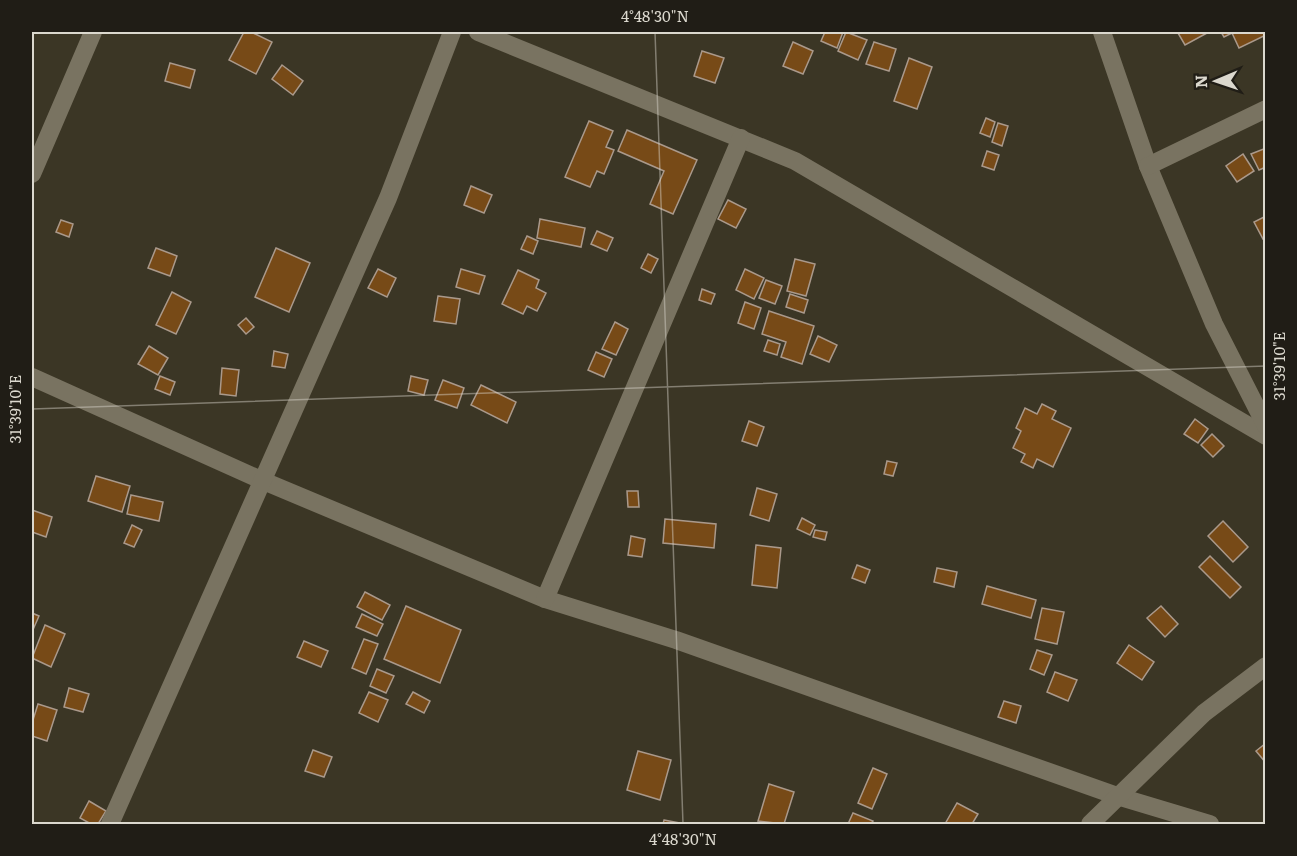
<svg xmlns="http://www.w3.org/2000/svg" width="1297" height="856" font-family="Literata,serif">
<rect width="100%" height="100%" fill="#3b3625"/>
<g fill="#774a17" stroke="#aa998b" stroke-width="1.5">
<path d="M244,32h7l21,10 -16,32 -27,-14z"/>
<path d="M825,32h18l-6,16 -16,-7z"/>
<path d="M846,32l21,8 -9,20 -20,-9z"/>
<path d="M1180,32h26l1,1 -22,12 -7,-12z"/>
<path d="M1221,32h43l2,3 -27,13 -7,-15 -8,4z"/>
<path d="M793,42l20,9 -10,23 -20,-8z"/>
<path d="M874,42l22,7 -7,22 -23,-7z"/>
<path d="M702,51l22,7 -9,25 -21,-7z"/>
<path d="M909,58l23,9 -15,42 -23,-8z"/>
<path d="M170,63l25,7 -5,18 -25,-7z"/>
<path d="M282,65l21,16 -10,14 -21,-16z"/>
<path d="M986,118l9,4 -5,15 -10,-4z"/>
<path d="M589,121l24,10 -7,16 8,3 -10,24 -7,-3 -7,16 -25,-10z"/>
<path d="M998,123l10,3 -6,20 -10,-4z"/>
<path d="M627,130l70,30 -24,54 -23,-10 14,-33 -46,-20z"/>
<path d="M1266,148v19l-7,3 -8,-16z"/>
<path d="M987,151l12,4 -5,15 -12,-4z"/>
<path d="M1243,154l11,17 -17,11 -11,-16z"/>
<path d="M471,186l21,9 -8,18 -20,-8z"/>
<path d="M728,200l18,9 -10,19 -18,-9z"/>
<path d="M1266,216v22l-3,1 -9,-17z"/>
<path d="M540,219l45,9 -4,19 -44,-9z"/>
<path d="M61,220l12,4 -4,13 -13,-5z"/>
<path d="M597,231l16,7 -6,13 -16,-7z"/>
<path d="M527,236l11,5 -5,13 -12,-5z"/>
<path d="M156,248l21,8 -7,20 -22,-8z"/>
<path d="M276,248l34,15 -21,49 -34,-15z"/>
<path d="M648,254l10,5 -7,14 -10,-5z"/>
<path d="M795,259l20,5 -9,32 -19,-5z"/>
<path d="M378,269l18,9 -9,19 -19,-9z"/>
<path d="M461,269l24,7 -6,18 -23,-7z"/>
<path d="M745,269l19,9 -10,21 -18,-9z"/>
<path d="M518,270l21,10 -3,8 10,5 -9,18 -10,-5 -4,8 -21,-10z"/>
<path d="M766,280l16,6 -7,18 -16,-6z"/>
<path d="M702,289l13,5 -4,10 -12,-4z"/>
<path d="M172,292l19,10 -15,32 -20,-9z"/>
<path d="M790,294l18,6 -4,13 -18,-6z"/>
<path d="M438,296l22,3 -4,25 -22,-3z"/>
<path d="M745,302l16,6 -7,21 -16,-6z"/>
<path d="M769,311l45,15 -12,38 -21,-7 5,-15 -24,-8z"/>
<path d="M246,318l8,9 -8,7 -8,-9z"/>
<path d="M615,322l13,7 -12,26 -14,-6z"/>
<path d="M818,336l19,9 -8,17 -19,-8z"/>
<path d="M768,340l12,4 -3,11 -13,-4z"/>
<path d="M149,346l19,12 -10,17 -20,-11z"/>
<path d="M274,351l14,3 -3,14 -13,-2z"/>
<path d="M596,352l16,7 -8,18 -16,-7z"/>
<path d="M222,368l17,2 -3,26 -16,-2z"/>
<path d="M160,376l15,6 -5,13 -15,-6z"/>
<path d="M411,376l17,4 -4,15 -16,-4z"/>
<path d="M443,380l21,8 -7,20 -22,-8z"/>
<path d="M481,385l35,17 -9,21 -36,-18z"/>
<path d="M1042,404l14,7 -4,8 19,9 -18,39 -16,-8 -4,9 -12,-6 4,-8 -12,-6 8,-17 -5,-3 9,-20 12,6z"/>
<path d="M1195,419l13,10 -10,14 -14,-9z"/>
<path d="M749,421l15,6 -7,19 -15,-5z"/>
<path d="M1212,434l12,12 -11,11 -12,-12z"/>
<path d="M887,461l10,2 -4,13 -9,-2z"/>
<path d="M96,476l34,10 -8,26 -34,-11z"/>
<path d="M757,488l20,6 -8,27 -19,-6z"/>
<path d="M627,491h11l1,16h-11z"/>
<path d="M131,495l32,7 -4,19 -32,-7z"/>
<path d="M32,510l20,7 -6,20 -14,-5z"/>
<path d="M802,518l13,7 -5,10 -13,-6z"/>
<path d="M665,519l51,5 -2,24 -51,-5z"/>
<path d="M1223,521l25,26 -15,15 -25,-26z"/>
<path d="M132,525l10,5 -8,17 -10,-4z"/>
<path d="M815,530l12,2 -2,8 -12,-3z"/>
<path d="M631,536l14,3 -3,18 -14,-2z"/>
<path d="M756,545l25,3 -4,40 -25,-3z"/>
<path d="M1210,556l31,31 -11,11 -31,-31z"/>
<path d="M857,565l13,5 -5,13 -13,-5z"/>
<path d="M937,568l20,4 -3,15 -20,-5z"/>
<path d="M987,586l49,14 -5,18 -49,-14z"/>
<path d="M365,592l25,13 -8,15 -25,-13z"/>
<path d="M406,606l55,24 -21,53 -56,-24z"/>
<path d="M1161,606l17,18 -13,13 -18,-19z"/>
<path d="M1042,608l22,4 -7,32 -22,-5z"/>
<path d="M32,613l7,3 -7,16z"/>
<path d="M362,614l21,10 -6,12 -21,-9z"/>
<path d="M45,625l20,9 -14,33 -19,-9z"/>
<path d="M364,639l14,5 -12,30 -14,-6z"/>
<path d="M304,641l24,10 -7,16 -24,-10z"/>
<path d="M1129,645l25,17 -12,18 -25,-17z"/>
<path d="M1037,650l15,5 -8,20 -14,-6z"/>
<path d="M377,669l17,7 -8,17 -16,-7z"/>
<path d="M1055,672l22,8 -9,21 -21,-9z"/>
<path d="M69,688l20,6 -6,18 -19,-5z"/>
<path d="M369,692l19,8 -10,22 -19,-9z"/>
<path d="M413,692l17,9 -6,12 -18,-9z"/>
<path d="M1004,701l17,5 -5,17 -18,-6z"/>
<path d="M38,704l19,6 -10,31 -15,-5v-13z"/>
<path d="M1266,743v20l-10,-12z"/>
<path d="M313,750l19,7 -8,20 -19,-6z"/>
<path d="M638,751l33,9 -11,40 -33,-10z"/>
<path d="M873,768l14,6 -15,35 -14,-6z"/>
<path d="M769,784l25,8 -10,32 -26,-3z"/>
<path d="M89,801l17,10 -8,13h-7l-11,-6z"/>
<path d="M957,803l21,11 -6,10h-27z"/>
<path d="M853,813l20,8 -2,3h-23z"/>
<path d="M664,820l21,4h-22z"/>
</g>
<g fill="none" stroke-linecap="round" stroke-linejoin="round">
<g stroke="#797361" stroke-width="18">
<path d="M478,32l317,129 471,275"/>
<path d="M1102,32l46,134 66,158 52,102"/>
<path d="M1148,166l118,-57"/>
<path d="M32,174l61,-142"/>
<path d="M32,377l229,103 284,119 131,41 444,157 90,27"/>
<path d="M545,599l196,-461"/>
<path d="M110,824l278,-626 64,-166"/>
<path d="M1090,824l114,-111 62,-47"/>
</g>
</g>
<path fill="none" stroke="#dbd8ce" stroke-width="1.5" stroke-opacity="0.45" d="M655,32l28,792M32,409l1234,-43"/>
<rect width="1297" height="856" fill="none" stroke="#201d16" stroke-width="66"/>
<g transform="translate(1216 81) rotate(268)" stroke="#201d16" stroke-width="4.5" paint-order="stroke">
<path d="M0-4.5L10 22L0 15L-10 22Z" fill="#dbd8ce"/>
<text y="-9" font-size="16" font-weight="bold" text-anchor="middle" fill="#dbd8ce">N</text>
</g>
<rect x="33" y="33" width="1231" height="790" fill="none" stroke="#dbd8ce" stroke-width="2"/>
<g font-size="15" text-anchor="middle" fill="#dbd8ce">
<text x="655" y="22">4°48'30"N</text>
<text transform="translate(1280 366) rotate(-90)" y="5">31°39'10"E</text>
<text transform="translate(16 409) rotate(-90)" y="5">31°39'10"E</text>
<text x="683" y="845">4°48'30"N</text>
</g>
</svg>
